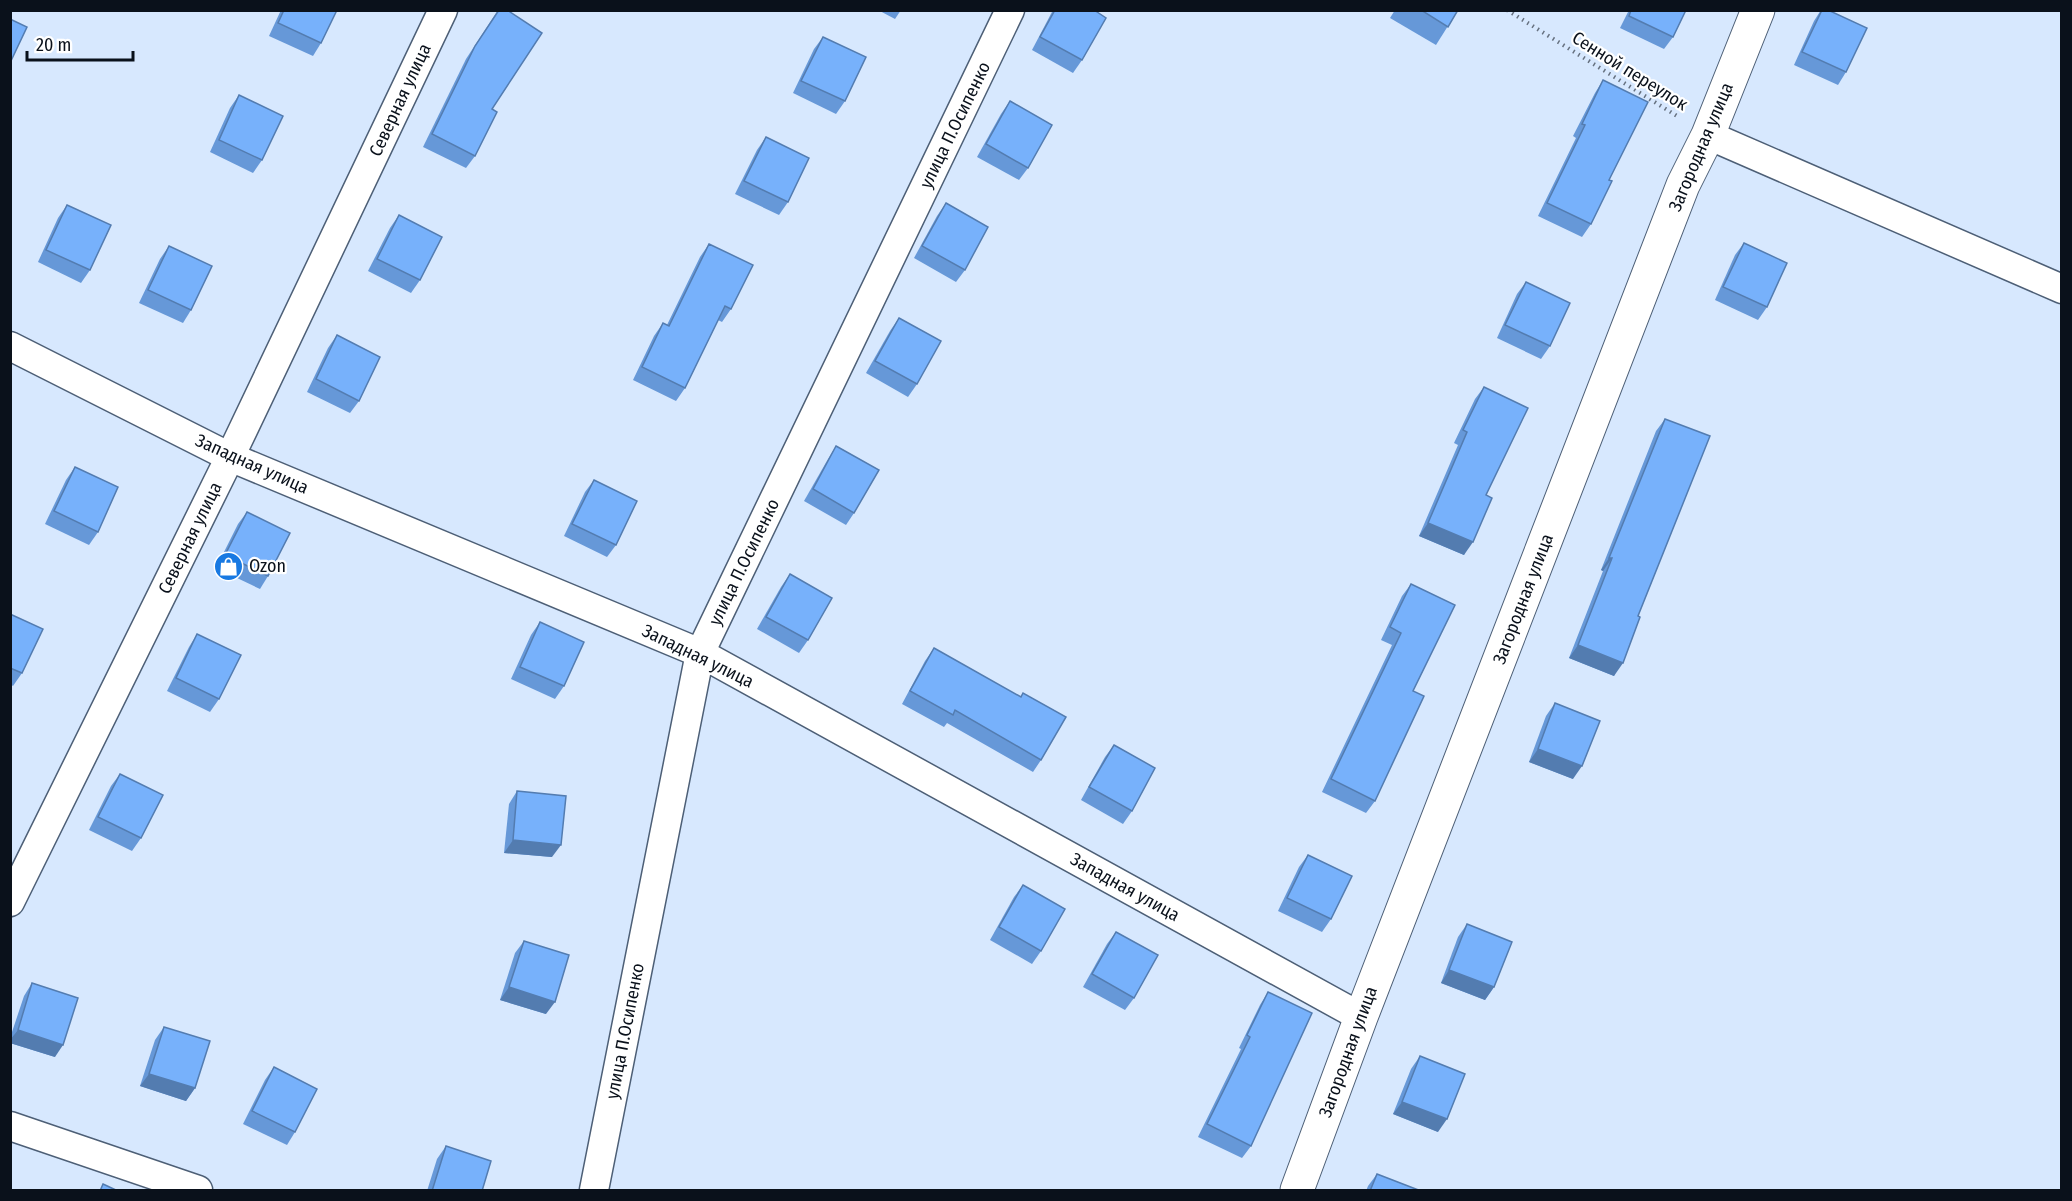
<svg xmlns="http://www.w3.org/2000/svg" width="2072" height="1201" font-family="'Fira Sans Condensed',sans-serif">
<rect width="100%" height="100%" fill="#d7e8fe"/>
<g fill="none" stroke-linecap="round" stroke-linejoin="round">
<defs>
<g id="street">
<path d="M1708,135l354,154"/>
<path d="M10,346l220,111 470,196 661,364"/>
<path d="M10,902l220,-445 213,-447"/>
<path d="M10,1126l188,64"/>
<path d="M594,1190l106,-537 310,-643"/>
</g>
<path id="primary" d="M1297,1190l64,-173 322,-832 25,-50 50,-125"/>
</defs>
<use href="#street" stroke="#4d5f76" stroke-width="31"/>
<use href="#primary" stroke="#4d5f76" stroke-width="35"/>
<path stroke="#677281" stroke-width="4" stroke-dasharray="1.5 4.5" stroke-linecap="butt" d="M1507,10l170,106"/>
<use href="#street" stroke="#fff" stroke-width="28"/>
<use href="#primary" stroke="#fff" stroke-width="33"/>
</g>
<g fill="#6698d8">
<path d="M281,10h56l-16,33 -8,13 -44,-20z"/>
<path d="M498,10l-6,99 -17,47 -9,12 -43,-21 43,-88z"/>
<path d="M878,10h23l-6,9z"/>
<path d="M1053,10h41l-12,50 -9,13 -41,-23z"/>
<path d="M1395,10h63l-22,35 -46,-27z"/>
<path d="M1629,10h57l-13,27 -9,12 -44,-21z"/>
<path d="M1821,10h7l18,62 -8,13 -44,-20 20,-44z"/>
<path d="M823,37l22,64 -9,13 -43,-21 21,-44z"/>
<path d="M1603,80l6,100 -18,44 -9,13 -44,-21 38,-78 -3,-2 22,-43z"/>
<path d="M239,95l23,65 -9,13 -43,-21 20,-44z"/>
<path d="M1010,101l18,67 -9,12 -42,-23 24,-43z"/>
<path d="M766,137l22,65 -9,13 -44,-21 22,-44z"/>
<path d="M946,203l19,67 -9,12 -42,-24 23,-42z"/>
<path d="M67,205l23,65 -9,13 -43,-21 20,-44z"/>
<path d="M399,215l21,65 -9,13 -43,-22 22,-43z"/>
<path d="M1744,243l23,64 -9,13 -43,-20 20,-45z"/>
<path d="M709,244l22,65 -9,13 -4,-2 -33,68 -9,13 -43,-21 21,-44 9,-13 4,2 33,-68z"/>
<path d="M169,246l22,64 -8,13 -44,-20 21,-44z"/>
<path d="M1526,282l24,64 -9,13 -44,-21 20,-44z"/>
<path d="M899,318l18,66 -9,13 -42,-24 24,-42z"/>
<path d="M337,335l22,66 -9,12 -43,-21 21,-44z"/>
<path d="M1484,387l2,108 -22,60 -45,-19 39,-91 -4,-2 21,-44z"/>
<path d="M1665,419l-27,197 -24,60 -45,-18 34,-87 -2,-1 55,-139z"/>
<path d="M836,446l18,67 -8,12 -42,-24 24,-42z"/>
<path d="M75,467l23,65 -9,13 -44,-21 21,-44z"/>
<path d="M594,480l22,65 -9,12 -43,-21 21,-44z"/>
<path d="M247,512l21,64 -8,13 -44,-21 22,-44z"/>
<path d="M790,574l18,66 -9,13 -42,-24 24,-42z"/>
<path d="M1411,584l2,107 -38,110 -9,12 -44,-21 70,-147 -11,-5 21,-44z"/>
<path d="M10,614l12,59 -9,13 -3,-2z"/>
<path d="M540,622l24,64 -9,13 -44,-20 20,-44z"/>
<path d="M197,634l22,65 -9,13 -43,-21 22,-44z"/>
<path d="M934,648l86,49 3,-4 18,67 -8,12 -86,-49 -3,4 -42,-23 23,-43z"/>
<path d="M1555,703l18,76 -44,-17 17,-46z"/>
<path d="M1114,745l18,66 -9,13 -42,-24 24,-43z"/>
<path d="M120,774l21,64 -9,13 -43,-21 22,-44z"/>
<path d="M517,791l35,66 -48,-4 5,-49z"/>
<path d="M1308,855l23,64 -9,13 -44,-21 21,-44z"/>
<path d="M1023,885l18,66 -9,13 -42,-24 24,-43z"/>
<path d="M1467,924l27,63 -9,13 -44,-17 17,-46z"/>
<path d="M1116,932l18,66 -9,12 -42,-23 24,-43z"/>
<path d="M524,941l22,73 -46,-14 15,-47z"/>
<path d="M32,983l23,74 -45,-14v-5l14,-42z"/>
<path d="M1268,992l-17,154 -9,12 -44,-21 43,-88 -2,-1 21,-43z"/>
<path d="M164,1027l31,61 -9,13 -46,-15 15,-46z"/>
<path d="M1420,1056l18,76 -45,-18 18,-45z"/>
<path d="M274,1067l21,65 -8,13 -44,-21 22,-44z"/>
<path d="M446,1146l36,45h-55l10,-32z"/>
<path d="M1377,1174l44,17h-55l2,-5z"/>
</g>
<g fill="#537cb0">
<path d="M1428,523l45,19 -9,13 -45,-19z"/>
<path d="M1609,558h3l-9,13 -2,-1z"/>
<path d="M1578,645l45,18 -9,13 -45,-18z"/>
<path d="M1538,749l44,17 -9,13 -44,-17z"/>
<path d="M513,840l48,5 -9,12 -48,-4z"/>
<path d="M1449,970l45,17 -9,13 -44,-17z"/>
<path d="M509,987l46,15 -9,12 -46,-14z"/>
<path d="M18,1030l45,15 -8,12 -45,-14v-3z"/>
<path d="M149,1074l46,14 -9,13 -46,-15z"/>
<path d="M1402,1102l45,17 -9,13 -45,-18z"/>
</g>
<g fill="#77b1fb" stroke="#537cb0" stroke-width="1.5">
<path d="M284,10h53l-16,33 -43,-20z"/>
<path d="M499,10h8l35,23 -50,76 5,3 -22,44 -43,-22 43,-88z"/>
<path d="M1055,10h39l12,8 -24,42 -42,-23z"/>
<path d="M1421,10h37l-10,17z"/>
<path d="M1631,10h55l-13,27 -44,-21z"/>
<path d="M1822,10h6l39,18 -21,44 -44,-20z"/>
<path d="M10,19l17,8 -17,36z"/>
<path d="M823,37l43,20 -21,44 -44,-20z"/>
<path d="M1603,80l45,22 -39,78 3,1 -21,43 -44,-21 38,-78 -3,-1z"/>
<path d="M239,95l44,21 -21,44 -43,-20z"/>
<path d="M1010,101l42,24 -24,43 -42,-24z"/>
<path d="M766,137l43,21 -21,44 -44,-21z"/>
<path d="M946,203l42,24 -23,43 -43,-24z"/>
<path d="M67,205l44,20 -21,45 -44,-20z"/>
<path d="M399,215l43,22 -22,43 -43,-21z"/>
<path d="M1744,243l43,20 -20,44 -44,-20z"/>
<path d="M709,244l44,21 -22,44 -6,-3 -40,82 -43,-21 21,-44 6,3z"/>
<path d="M169,246l43,20 -21,44 -43,-20z"/>
<path d="M1526,282l44,21 -20,43 -45,-21z"/>
<path d="M899,318l42,23 -24,43 -42,-23z"/>
<path d="M337,335l43,22 -21,44 -43,-22z"/>
<path d="M1484,387l44,21 -42,87 6,3 -19,44 -45,-19 39,-91 -4,-2z"/>
<path d="M1665,419l45,17 -72,180 2,1 -17,46 -45,-18 34,-87h-3z"/>
<path d="M836,446l43,24 -25,43 -41,-24z"/>
<path d="M75,467l43,20 -20,45 -44,-21z"/>
<path d="M594,480l43,21 -21,44 -44,-21z"/>
<path d="M247,512l43,21 -22,43 -43,-21z"/>
<path d="M790,574l42,24 -24,42 -42,-23z"/>
<path d="M1411,584l44,21 -42,86 11,5 -49,105 -44,-22 70,-146 -11,-6z"/>
<path d="M10,614l33,15 -21,44 -12,-5z"/>
<path d="M540,622l44,20 -20,44 -44,-19z"/>
<path d="M197,634l44,21 -22,44 -43,-21z"/>
<path d="M934,648l87,49 2,-4 43,24 -25,43 -86,-50 -2,5 -43,-24z"/>
<path d="M1555,703l45,18 -18,45 -44,-17z"/>
<path d="M1114,745l41,23 -23,43 -43,-24z"/>
<path d="M120,774l43,21 -22,43 -43,-21z"/>
<path d="M517,791l49,5 -5,49 -48,-5z"/>
<path d="M1308,855l44,21 -21,43 -44,-21z"/>
<path d="M1023,885l42,24 -24,42 -42,-24z"/>
<path d="M1467,924l45,18 -18,45 -45,-17z"/>
<path d="M1116,932l42,23 -24,43 -42,-24z"/>
<path d="M524,941l45,14 -14,47 -46,-15z"/>
<path d="M32,983l46,15 -15,47 -45,-15z"/>
<path d="M1268,992l44,21 -61,133 -44,-22 43,-87 -3,-2z"/>
<path d="M164,1027l46,14 -15,47 -46,-14z"/>
<path d="M1420,1056l45,18 -18,45 -45,-17z"/>
<path d="M274,1067l43,22 -22,43 -43,-21z"/>
<path d="M446,1146l45,15 -9,30h-50z"/>
<path d="M1377,1174l44,17h-51z"/>
<path d="M103,1184l15,7h-18z"/>
</g>
<defs>
<symbol id="shop-disc" viewBox="-11 -11 22 22"><circle r="9.5" fill="#1879e2" stroke="#fff"/><path d="M-5-2.5h2.3a2.7 3.5 0 0 1 5.4 0H5L5.5 6h-11ZM-1.5-2.5h3a1.5 2.3 0 0 0-3 0Z" fill="#fff"/></symbol>
</defs>
<g fill-rule="evenodd">
<use href="#shop-disc" x="212" y="550" width="33" height="33"/>
</g>
<g text-anchor="middle" dominant-baseline="central" stroke-width="4.5" stroke-linejoin="round" paint-order="stroke">
<g font-size="18" fill="#0a111b" stroke="#fff">
<text transform="translate(1630 71) rotate(32)">Сенной переулок</text>
<text transform="translate(400 100) rotate(-65)">Северная улица</text>
<text transform="translate(955 125) rotate(-64)">улица П.Осипенко</text>
<text transform="translate(1701 147) rotate(-67)">Загородная улица</text>
<text transform="translate(252 464) rotate(24)">Западная улица</text>
<text transform="translate(190 538) rotate(-64)">Северная улица</text>
<text transform="translate(744 562) rotate(-64)">улица П.Осипенко</text>
<text transform="translate(1523 599) rotate(-69)">Загородная улица</text>
<text transform="translate(698 656) rotate(26)">Западная улица</text>
<text transform="translate(1125 887) rotate(29)">Западная улица</text>
<text transform="translate(625 1031) rotate(-79)">улица П.Осипенко</text>
<text transform="translate(1348 1052) rotate(-70)">Загородная улица</text>
</g>
<g font-size="18" fill="#0a111b" stroke="#fff" text-anchor="start">
<text x="249" y="566">Ozon</text>
</g>
</g>
<rect width="2072" height="1201" fill="none" stroke="#0a111b" stroke-width="24"/>
<path d="M27 51v9h106v-9" fill="none" stroke="#0a111b" stroke-width="3"/>
<text x="36" y="51" font-size="18" fill="#0a111b" stroke="#ffffff" stroke-width="4.5" paint-order="stroke">20 m</text>
</svg>
